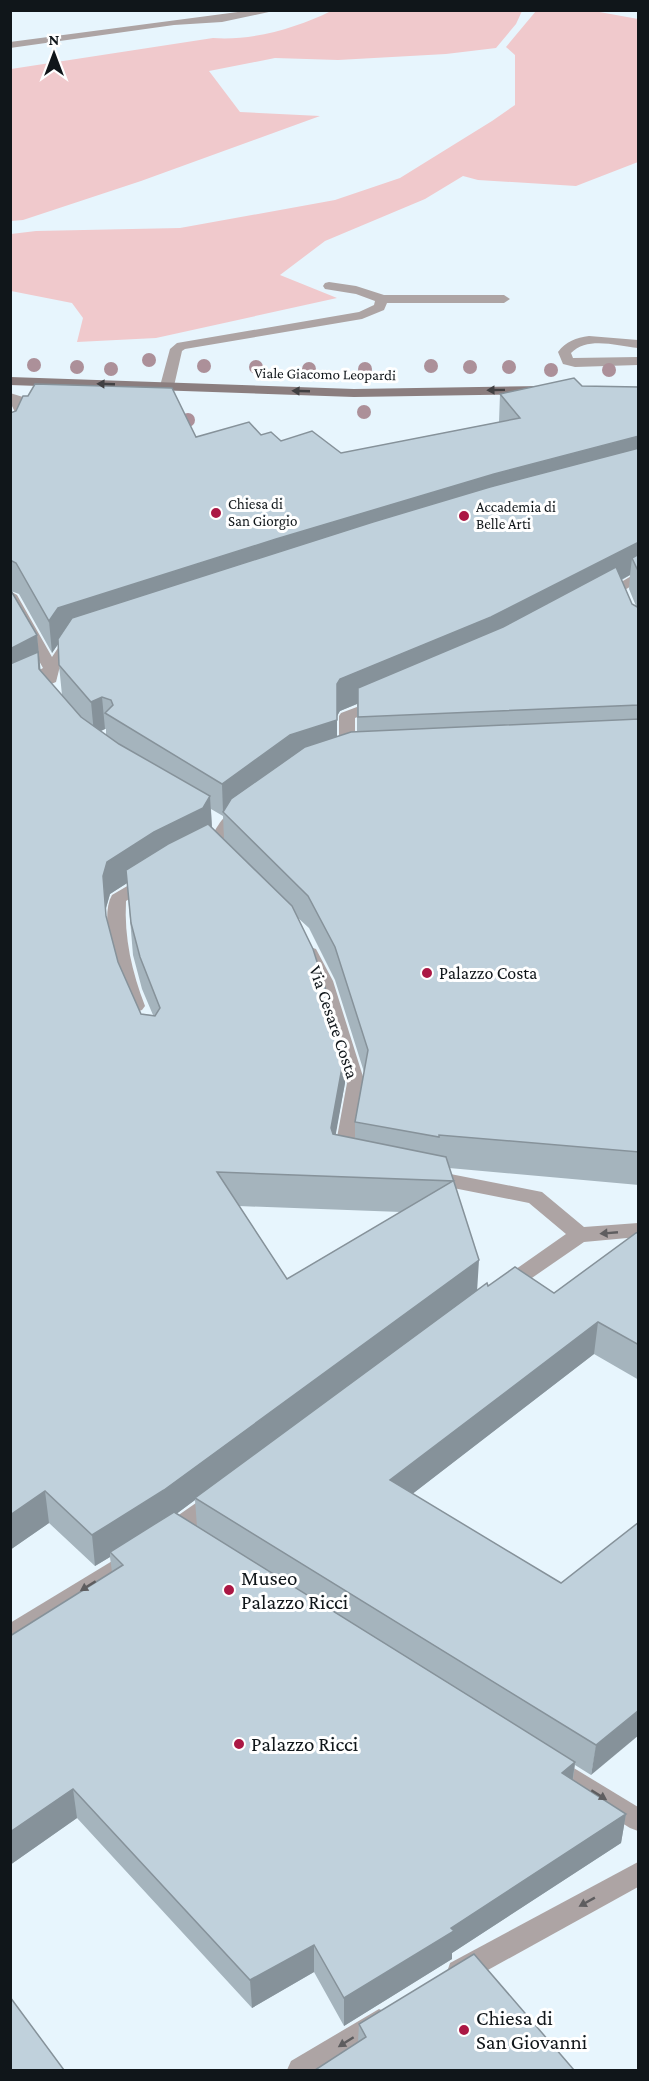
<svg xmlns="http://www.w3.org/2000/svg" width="649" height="2081" font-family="'Crimson Pro',serif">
<rect width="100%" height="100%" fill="#e7f5fd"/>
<g fill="#f0c9cc">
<path d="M331,11h191l-6,13 -20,24 -50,6 -108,6 -63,-2 -66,13 31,41 80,4 -179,65 -118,39 -12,1v-152l202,-31c39,3 84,-10 118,-27z"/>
<path d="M536,11h58l44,8v143l-62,24 -98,-6 -15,-4 -38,23 -100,42 -45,34 57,23 -181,40 -79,4 6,-24 -11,-15 -61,-12v-57l25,-3 144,-3 155,-28 65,-22 92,-57 23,-16v-50l-9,-8z"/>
</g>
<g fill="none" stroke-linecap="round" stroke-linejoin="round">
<g fill="#ada4a4" fill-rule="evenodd">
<path d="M329,282l27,4 28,9h120l6,4 -6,4h-117l-3,7 -22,9 -177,30 -3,2 -8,35 -7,4 -7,-4 10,-37 7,-6 182,-31 15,-7 1,-4 -19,-7 -31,-5 -2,-3 2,-3z"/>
<path d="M589,336l49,4v8c-21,-2 -50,-12 -67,5l2,5 65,-1v8l-63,2 -12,-3 -5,-12c8,-11 18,-14 31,-16z"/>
</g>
<g fill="#ada4a4" fill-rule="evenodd">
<path d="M253,10h25l-56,12 -48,3 -164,23v-6z"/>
<path d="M10,393l13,4 7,17 -13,26 -7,4v-18l6,-12 -6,-12z"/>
<path d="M638,572v10l-30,18 -5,1 -7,-4z"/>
<path d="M10,591l7,4 35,62 10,-15 14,-5 8,5 -11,6 -14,22 -3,12 -5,2 -7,-4 -34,17v-11l33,-18 -33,-59z"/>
<path d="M378,699l8,5 -3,3 -28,11v39l-2,4h-12l-2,-4v-41l2,-3z"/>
<path d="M242,808l6,1 2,4c-5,7 -12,10 -18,15 -12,11 -15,33 -36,27l-2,-4c3,-5 8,-5 12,-9 13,-12 12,-28 36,-34z"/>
<path d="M146,875l6,2 2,4 -2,4 -26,16c-2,37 6,71 19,105l-3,4 -6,2 -6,-2 -3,-4c-9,-24 -29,-88 -15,-111z"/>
<path d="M310,947l6,2 17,32 32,102 -14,76 -2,5 -7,2 -7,-2 -2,-5 14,-76 -32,-102 -14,-28 3,-4z"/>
<path d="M430,1170l112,22 42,35 54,-4v14l-54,5 -71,49 -7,3 -7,-3 -3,-5 3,-5 67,-47 -37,-31 -106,-21 -3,-5 3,-5z"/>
<path d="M214,1493l8,3 3,6 -3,6 -46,34 -8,2 -8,-2 -3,-7 3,-7 46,-32z"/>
<path d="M132,1549l8,2 3,7 -3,7 -130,80v-22z"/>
<path d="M554,1756l84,51v24l-8,-3 -84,-53 -4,-8 4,-8z"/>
<path d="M638,1862v25l-170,94 -9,3 -9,-3 -3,-9 3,-9z"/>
<path d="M379,2009l9,4 4,9 -4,9 -65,39h-36l4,-9z"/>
</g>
<path fill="#8b7e7f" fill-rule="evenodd" d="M10,377l344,12 190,-3 7,4 -7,4 -190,3 -344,-12z"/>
</g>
<g fill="#ac9099">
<circle cx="149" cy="360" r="7"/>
<circle cx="34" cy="365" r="7"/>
<circle cx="204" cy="366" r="7"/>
<circle cx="431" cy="366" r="7"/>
<circle cx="77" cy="367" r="7"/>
<circle cx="256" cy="367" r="7"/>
<circle cx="470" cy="367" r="7"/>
<circle cx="509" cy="367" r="7"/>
<circle cx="111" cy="369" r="7"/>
<circle cx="309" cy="369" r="7"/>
<circle cx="365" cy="369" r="7"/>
<circle cx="551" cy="370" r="7"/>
<circle cx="609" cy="370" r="7"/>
<circle cx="364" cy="412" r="7"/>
<circle cx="188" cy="420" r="7"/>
</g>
<g fill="#a5b4bd" fill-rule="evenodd">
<path d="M582,386l57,1v798l-190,-17 28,122 11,-4 66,7 85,-61v148l-45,-26 -182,140 149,89 78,-61 -48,253 -16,-10 -2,15 53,34 -5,29 -169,110v6l-108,67 -30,-54 -62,36 -175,-190 -67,47v-229l102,-64 -2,-15 -15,9 -46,-43 -39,27v-1137l186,24 65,-2 20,6 60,12 158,-31 1,-28zM630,575l-1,14 7,17 -4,-2 -10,-24zM11,591l8,3 33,59 6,-9 1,21 3,30 -22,-25 -3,-35zM357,704v28l-20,5v-21l3,-5zM105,729h1v6l-5,-4zM211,809l12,7 1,23 -12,-11zM127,883l6,72 9,34 11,26 -12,-1 -23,-52 -12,-44v-10l4,-14zM297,917l12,11 26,52 29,92 -9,50v17l-20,-4 10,-52v-32zM239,1206l162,6 -114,67zM195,1500l2,27 -21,-13z"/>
<path d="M359,2024l215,46 -216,-28z"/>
</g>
<g fill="#86929a">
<path d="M639,436v20l-578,184 -9,13 -3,-32 9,-13 218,-69 218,-65z"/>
<path d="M639,542v29l-7,-13 -2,17 -141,74 -149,62 -3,5v-32l3,-5z"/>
<path d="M37,635l5,49 -32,-1v-34z"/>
<path d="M102,697l3,32 -11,5 -3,-32z"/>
<path d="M337,720v32l-114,60 -1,-28 68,-49z"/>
<path d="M210,796l2,33 -102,65 -4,14 -3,-32 4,-14z"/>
<path d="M345,1051v32l-14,78v-33z"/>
<path d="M479,1260l-2,32 -282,206v2l-28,21 -57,31v5l-15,9 -3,-31z"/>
<path d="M598,1322l-4,32 -205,158 1,-32z"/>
<path d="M45,1491l4,32 -39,27v-35z"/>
<path d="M639,1710v25l-48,40 5,-30z"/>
<path d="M575,1762l-4,30 -9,-19z"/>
<path d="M73,1789l4,29 -67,47v-33z"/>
<path d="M626,1814l-5,29 -169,110v6l-108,67v-28l107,-70z"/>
<path d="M314,1945v27l-62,36 -2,-28z"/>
</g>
<g fill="#c0d1dc" stroke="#86929a" stroke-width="1.5" fill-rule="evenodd">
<path d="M574,378l8,8 57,1v49l-145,38 -218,65 -218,69 -9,13 -33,-58 -6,-3v-147l6,-2 7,-15h5l7,-12 137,4 24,49 53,-15 12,13 10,-3 10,9 31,-10 29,22 179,-35 -20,-24z"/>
<path d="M639,448v94l-148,75 -151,62 -3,5v36l-47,15 -68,49 -117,-71 8,-8 -2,-5 -9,-3 -11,5 -32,-37 -1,-26 14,-21 301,-96 117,-35z"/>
<path d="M639,554v19l-7,-15z"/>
<path d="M616,567l16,37 7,4v97l-281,12v-29l145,-61z"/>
<path d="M10,589l27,46 -27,14z"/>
<path d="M38,652l1,17 42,48 38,27 91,52 -7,12 -49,24 -47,30 -4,14 3,40 12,46 23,52 14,2 5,-8 -20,-51 -9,-34 -5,-53 42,-26 40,-20 84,82 21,43 32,102 -14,77 2,6 113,23 33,103 -315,230 -72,45 -47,-44 -35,24v-851zM217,1172l236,9 -166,98z"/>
<path d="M639,719v433l-200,-17v2l-84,-15 13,-72 -33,-103 -27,-51 -85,-84 8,-13 74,-52 46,-15z"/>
<path d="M639,1232v113l-41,-23 -208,158 171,103 78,-61v188l-43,35 -401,-247 292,-215 1,3 27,-19 39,26 82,-60z"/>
<path d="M174,1512l401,250 -13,11 64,41 -175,114 3,3 -110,67 -30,-53 -64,35 -177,-191 -63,43v-196l113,-71 -13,-13z"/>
<path d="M474,1954l100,116h-259l51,-33 -7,-13z"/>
<path d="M10,1997l54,73h-54z"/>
</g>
<defs><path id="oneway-solid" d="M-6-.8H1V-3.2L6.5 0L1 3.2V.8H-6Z" transform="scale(1.5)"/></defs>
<g fill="#414042">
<use href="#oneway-solid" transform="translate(106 384) rotate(-178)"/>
<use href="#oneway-solid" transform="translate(496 390) rotate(179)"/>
<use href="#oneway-solid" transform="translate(301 391) rotate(-178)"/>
</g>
<g fill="#5e5d5f">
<use href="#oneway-solid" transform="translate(609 1233) rotate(175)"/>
<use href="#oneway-solid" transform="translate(88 1586) rotate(148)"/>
<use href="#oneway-solid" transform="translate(599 1795) rotate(32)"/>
<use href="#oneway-solid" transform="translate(587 1902) rotate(151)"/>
<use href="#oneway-solid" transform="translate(346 2042) rotate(148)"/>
</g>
<g fill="#ab1744" stroke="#fff" stroke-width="2">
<circle cx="216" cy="513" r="6"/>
<circle cx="464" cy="516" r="6"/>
<circle cx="427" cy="973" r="6"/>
<circle cx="229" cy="1590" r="6"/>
<circle cx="239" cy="1744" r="6"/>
<circle cx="464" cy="2030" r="6"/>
</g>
<g text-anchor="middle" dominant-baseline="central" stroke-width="6" stroke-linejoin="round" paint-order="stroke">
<g font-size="15" fill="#10161a" stroke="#fff">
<text transform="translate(325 374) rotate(1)">Viale Giacomo Leopardi</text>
</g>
<g font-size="15" fill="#10161a" stroke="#fff" text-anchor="start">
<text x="228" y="504">Chiesa di<tspan x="228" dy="17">San Giorgio</tspan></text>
<text x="476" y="507">Accademia di<tspan x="476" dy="17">Belle Arti</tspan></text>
</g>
<g font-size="18" fill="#10161a" stroke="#fff" text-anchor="start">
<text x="439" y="973">Palazzo Costa</text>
</g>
<g font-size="18" fill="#10161a" stroke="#fff">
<text transform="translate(334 1022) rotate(71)">Via Cesare Costa</text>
</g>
<g font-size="21" fill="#10161a" stroke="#fff" text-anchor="start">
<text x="241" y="1578">Museo<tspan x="241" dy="24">Palazzo Ricci</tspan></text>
<text x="251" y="1744">Palazzo Ricci</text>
<text x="476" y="2018">Chiesa di<tspan x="476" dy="24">San Giovanni</tspan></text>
</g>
</g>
<rect width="649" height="2081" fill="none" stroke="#10161a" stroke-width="24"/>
<g transform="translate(54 54)" stroke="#ffffff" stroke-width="4.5" paint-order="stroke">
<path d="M0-4.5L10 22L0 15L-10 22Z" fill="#10161a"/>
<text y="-9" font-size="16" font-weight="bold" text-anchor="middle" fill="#10161a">N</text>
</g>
</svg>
